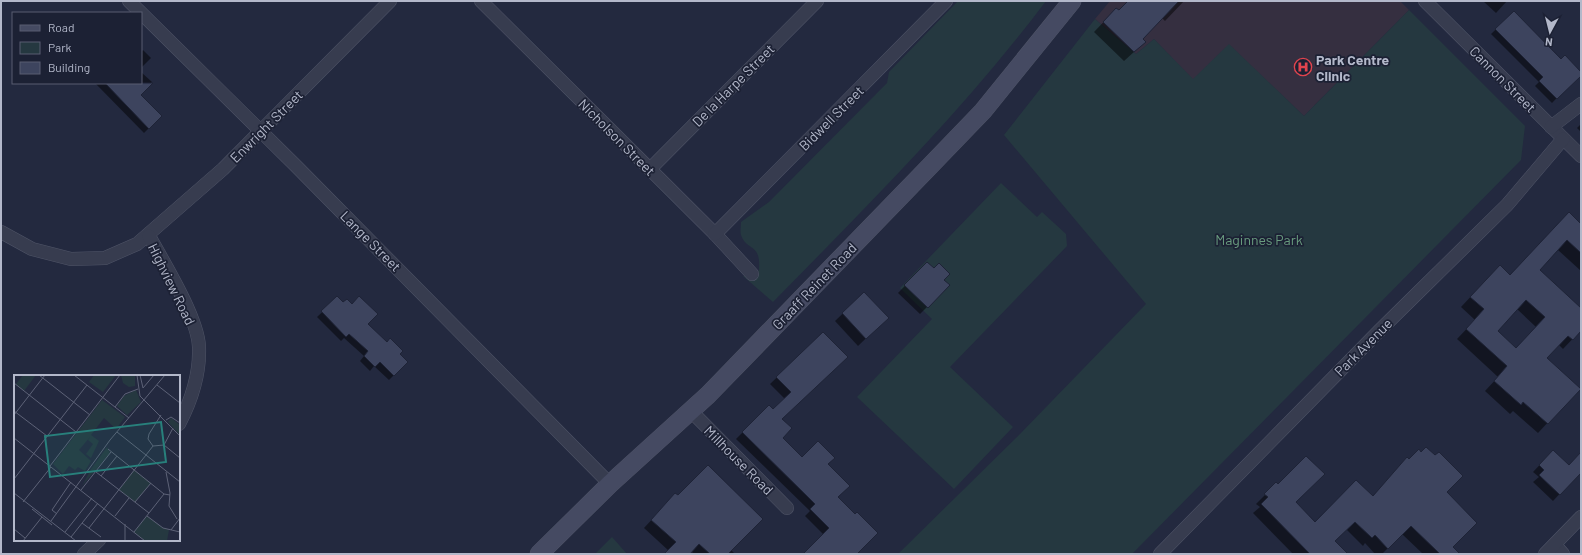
<svg xmlns="http://www.w3.org/2000/svg" width="1582" height="555" font-family="Barlow,sans-serif">
<rect width="100%" height="100%" fill="#23293f"/>
<path fill="#352f40" d="M1110,1h290l9,9 -105,106 -75,-71 -36,35 -39,-41 -18,15 -41,-35z"/>
<g fill="#253840">
<path d="M958,1h88c-82,109 -178,204 -273,301l-30,-26 12,-2 4,-4c2,-28 -12,-18 -18,-35 -1,-4 0,-9 0,-13l28,-20 118,-119 2,-11z"/>
<path d="M1409,10l116,116 -4,34 -389,394h-234l121,-119 127,-131 -142,-169 91,-116 41,35 18,-15 39,40 36,-35 75,72z"/>
<path d="M1001,183l36,34 5,-5 24,22 1,12 -117,121 63,60 -59,62 -97,-92 75,-78 -32,-31z"/>
<path d="M612,537l15,17h-32z"/>
</g>
<g fill="#0007" fill-rule="evenodd">
<path d="M1129,1h55l-19,20 -3,-3 -20,21 3,3 -21,19 -30,-29 22,-23 3,2z"/>
<path d="M1483,1h24l-11,12z"/>
<path d="M1514,12l47,48 20,13 -29,30 -17,-17 4,-4 -48,-48z"/>
<path d="M143,50l8,8 -10,10v-16z"/>
<path d="M141,72l11,10 -13,13 22,21 -17,17 -49,-50h46z"/>
<path d="M1581,124v8l-4,-4z"/>
<path d="M1581,225v46l-23,-21 -19,20 42,39v21l-18,19 -4,-4 -13,13 33,31 -41,44 -25,-22 -3,3 -25,-23 13,-14 -41,-38 18,-19 -14,-13 29,-31h20zM1517,309l19,18 -20,22 -20,-18z"/>
<path d="M927,263l22,22 -29,29 -22,-21z"/>
<path d="M864,293l23,25 -29,28 -23,-25z"/>
<path d="M337,298l70,64 -18,18 -15,-14 -4,5 -10,-10 4,-5 -20,-18 -3,3 -24,-24z"/>
<path d="M823,333l-42,86v19l21,21 25,5 28,90h-51l20,-19 -19,-19 5,-5 -74,-72 33,-33 4,5 12,-12 -15,-15z"/>
<path d="M1553,451l16,15 12,-12v17l-28,30 -20,-19 6,-5 -6,-5z"/>
<path d="M1399,467l46,25 6,55 8,7h-36l-21,-20 -20,20h-7l-10,-11 -2,3 -17,-17 -12,12 7,13h-48l-40,-41 7,-6 -4,-3 20,-20 39,39 57,-26z"/>
<path d="M668,502l63,48 4,4h-41l-3,-3 -2,3h-24l4,-3 -25,-23z"/>
</g>
<g fill="#3d445e" stroke="#1e2336" fill-rule="evenodd">
<path d="M1128,1h51l-36,38 3,3 -12,10 -31,-30 13,-14 3,2z"/>
<path d="M1514,11l47,48 4,-4 16,17v4l-24,23 -18,-18 4,-4 -48,-48z"/>
<path d="M105,83h48l-12,12 21,21 -13,13z"/>
<path d="M1569,212l12,12v29l-14,-13 -27,30 41,38v23l-8,9 -5,-4 -21,22 34,31 -33,35 -25,-22 -2,3 -27,-24 13,-15 -41,-37 18,-20 -14,-12 30,-32 10,10zM1526,300l19,17 -29,31 -18,-17z"/>
<path d="M927,262l7,6 5,-5 11,11 -6,6 6,5 -22,23 -24,-23z"/>
<path d="M864,292l25,26 -23,21 -24,-26z"/>
<path d="M337,296l6,6 4,-3 5,5 7,-8 19,18 -10,10 19,18 3,-4 13,13 -3,3 8,8 -14,14 -14,-14 -5,5 -11,-11 4,-5 -19,-17 -3,3 -25,-26z"/>
<path d="M823,332l25,25 -66,62 10,9 -9,10 19,19 16,-16 17,17 -7,6 22,22 -12,11 17,17 2,-2 21,21 -21,21h-54l26,-26 -19,-19 5,-5 -73,-72 27,-27 4,4 18,-17 -15,-15z"/>
<path d="M1426,447l9,8 4,-3 24,24 -16,16 30,31 -24,24 7,7h-20l-29,-28 -23,23 -13,-14 -3,3 -17,-16 -20,19 13,13h-38l-49,-50 7,-7 -4,-3 12,-12 2,2 28,-28 19,18 -29,28 19,20 41,-42 17,16 34,-39 2,2 10,-10 2,3z"/>
<path d="M1553,450l16,15 12,-13v21l-21,22 -21,-20 5,-5 -5,-5z"/>
<path d="M708,465l55,54 -35,35h-18l-11,-10 -9,10h-26l12,-12 -25,-22 24,-27 3,2z"/>
</g>
<g fill="none" stroke-linecap="round" stroke-linejoin="round">
<defs>
<g id="minor">
<path d="M129,1l167,165 314,318"/>
<path d="M481,1l234,233 37,40"/>
<path d="M1425,1l156,155"/>
<path d="M1551,127l30,-23"/>
<path d="M650,169l167,-168"/>
<path d="M1,232l31,17 39,10 34,-1 32,-14 86,-75 167,-168"/>
<path d="M715,234l231,-233"/>
<path d="M149,236c15,27 49,82 50,111 1,26 -8,54 -20,77"/>
<path d="M691,411l96,97"/>
<path d="M1555,545l8,9"/>
<path d="M84,554l15,-14"/>
<path d="M1160,554l219,-223 128,-126 56,-66"/>
<path d="M1545,554l36,-37"/>
</g>
<path id="secondary" d="M539,554l71,-70 98,-89 223,-230 52,-54 89,-110"/>
</defs>
<use href="#minor" stroke="#4f5467" stroke-width="14"/>
<use href="#secondary" stroke="#4f5467" stroke-width="19"/>
<use href="#minor" stroke="#373c4f" stroke-width="13"/>
<use href="#secondary" stroke="#454a62" stroke-width="18"/>
</g>
<defs>
<symbol id="hospital-ring" viewBox="-11 -11 22 22"><circle r="9.5" fill="#1c2134" stroke="#e0444e" stroke-width="1.5"/><path d="M-5-5h3v3.5h4V-5h3V5h-3V1.5h-4V5h-3Z" fill="#e0444e"/></symbol>
</defs>
<g fill-rule="evenodd">
<use href="#hospital-ring" x="1293" y="57" width="20" height="20"/>
</g>
<g text-anchor="middle" dominant-baseline="central" stroke-width="3.5" stroke-linejoin="round" paint-order="stroke">
<g font-size="14" font-weight="bold" fill="#b3b8ca" stroke="#1c2134" text-anchor="start">
<text x="1316" y="59">Park Centre<tspan x="1316" dy="16">Clinic</tspan></text>
</g>
<g font-size="14" fill="#b3b8ca" stroke="#1c2134">
<text transform="translate(1503 79) rotate(45)">Cannon Street</text>
<text transform="translate(733 85) rotate(-45)">De la Harpe Street</text>
<text transform="translate(831 118) rotate(-45)">Bidwell Street</text>
<text transform="translate(266 126) rotate(-45)">Enwright Street</text>
<text transform="translate(617 137) rotate(45)">Nicholson Street</text>
<text transform="translate(371 241) rotate(45)">Lange Street</text>
<text transform="translate(172 284) rotate(64)">Highview Road</text>
<text transform="translate(814 286) rotate(-46)">Graaff Reinet Road</text>
<text transform="translate(1363 347) rotate(-45)">Park Avenue</text>
<text transform="translate(739 460) rotate(45)">Millhouse Road</text>
</g>
<g font-size="14" fill="#699c7f" stroke="#1c2134">
<text x="1259" y="239">Maginnes Park</text>
</g>
</g>
<g transform="translate(14 375)">
<rect width="166" height="166" fill="#23293f"/>
<path d="M9,0h13l-12,16 -8,-7zM80,0h22l-13,17 -14,-10zM107,0h14v11l-6,1 -6,-4zM122,15l5,12 -14,13 -10,-9 7,-10zM88,25l23,17 -9,12 -12,-11 -13,17 8,6 -8,17 -5,-4 7,-10 -5,-4 2,-3 -11,13 12,11 -6,10 -7,-4 -3,3 -6,-4 -6,8 -10,-10zM157,43l9,7v10l-12,-13zM93,72l3,6 -28,33 9,-17zM120,95l17,13 -16,19 -16,-12zM133,141l16,12 6,2 -2,11h-22l-11,-9z" fill="#253840"/>
<path fill="none" stroke="#5d6277" stroke-width="1" d="M25,0l51,40M60,0l55,43M123,0l3,21 40,40M126,0l3,13 11,-13M0,8l62,49M143,10l23,18M101,32l10,-13 13,-5M0,36l33,25M0,40l31,-40M152,45l5,-3 9,6M103,57l63,50M0,63l131,103M150,70l9,-17M139,71l-5,-7 1,-5 12,-19M94,74l56,45 6,1M36,91l70,-91M82,97l53,41M152,97l4,21 -1,13 8,13M87,101l16,-20M0,104l73,-94M67,115l30,-38M0,118l62,48M9,127l28,-35M121,127l16,-19M18,134l20,16M43,139l-5,-4 19,-28M101,141l14,-18M133,141l16,12 17,4M37,146l59,-81 55,-65M68,148l19,14M75,153l64,-82 11,-1 16,13M0,154l11,9M157,155l9,-12M51,157l27,-34M120,157l30,-38M57,162l27,-34M9,166l19,-24M111,166v-17"/>
<path fill="#28807c" fill-opacity="0.15" stroke="#28807c" stroke-width="2" d="M147,47l5,40 -116,15 -5,-41z"/>
<rect width="166" height="166" fill="none" stroke="#b3b8ca" stroke-width="2"/>
</g>
<rect width="1582" height="555" fill="none" stroke="#b3b8ca" stroke-width="4"/>
<rect x="12" y="12" width="130" height="72" fill="#1c2134" stroke="#585d70"/>
<rect x="20" y="25" width="20" height="6" fill="#454a62" stroke="#585d70"/>
<text x="48" y="32" font-size="12" fill="#b3b8ca">Road</text>
<rect x="20" y="42" width="20" height="12" fill="#253840" stroke="#585d70"/>
<text x="48" y="52" font-size="12" fill="#b3b8ca">Park</text>
<rect x="20" y="62" width="20" height="12" fill="#3d445e" stroke="#585d70"/>
<text x="48" y="72" font-size="12" fill="#b3b8ca">Building</text>
<g transform="translate(1550 32) rotate(187)" stroke="#1c2134" stroke-width="3" paint-order="stroke">
<path d="M0-3L7 15L0 10L-7 15Z" fill="#b3b8ca"/>
<text y="-6" font-size="11" font-weight="bold" text-anchor="middle" fill="#b3b8ca">N</text>
</g>
</svg>
